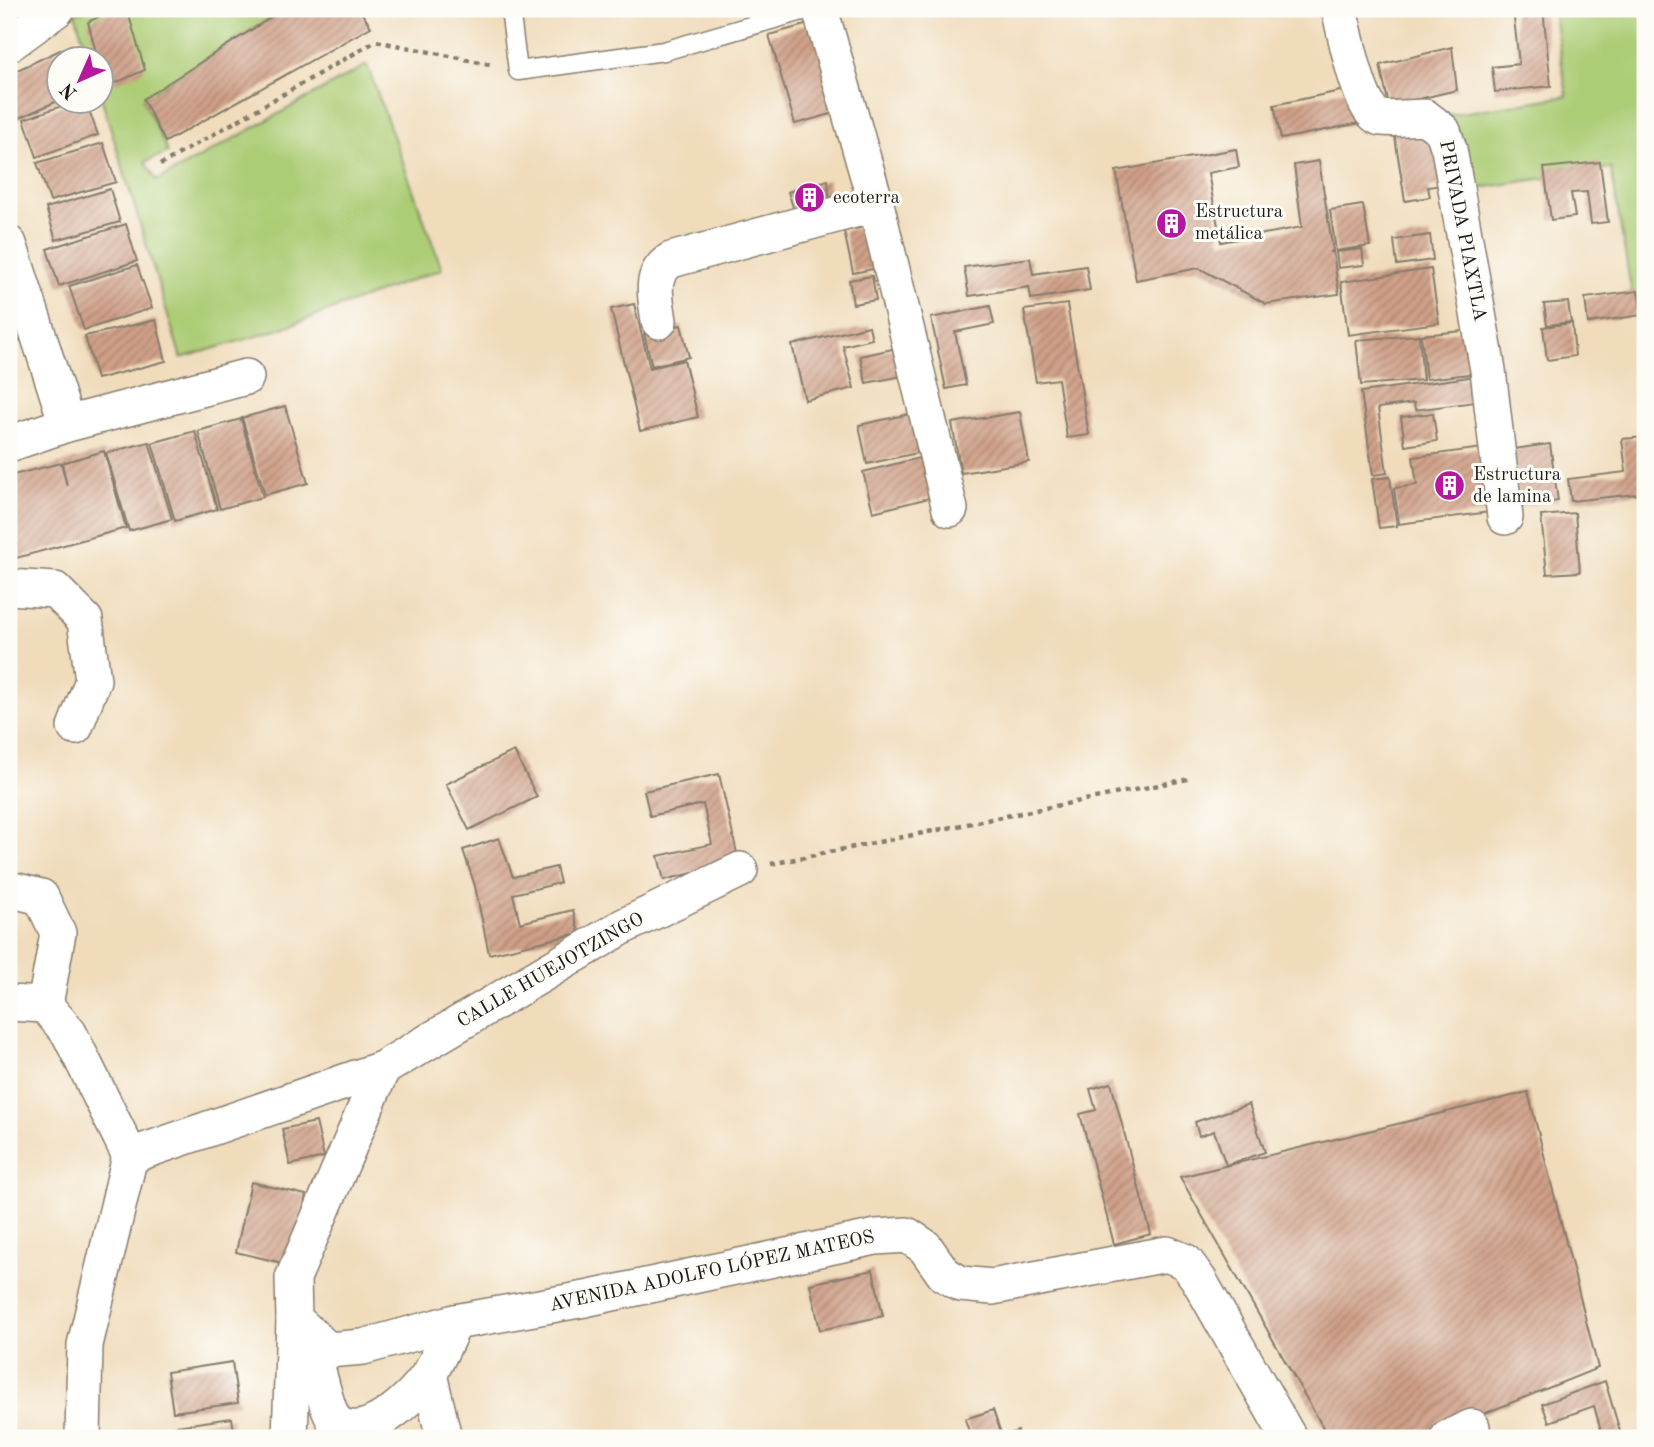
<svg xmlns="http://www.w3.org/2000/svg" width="1654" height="1447" font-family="'Old Standard TT',serif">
<defs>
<pattern id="building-hatch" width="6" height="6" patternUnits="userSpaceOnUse" patternTransform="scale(1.75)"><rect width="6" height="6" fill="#d0a088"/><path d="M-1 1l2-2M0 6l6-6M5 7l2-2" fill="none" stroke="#a8826e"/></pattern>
</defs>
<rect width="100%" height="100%" fill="#fdfcf7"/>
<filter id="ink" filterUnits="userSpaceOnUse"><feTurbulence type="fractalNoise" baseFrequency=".0143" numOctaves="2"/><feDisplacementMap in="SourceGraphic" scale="14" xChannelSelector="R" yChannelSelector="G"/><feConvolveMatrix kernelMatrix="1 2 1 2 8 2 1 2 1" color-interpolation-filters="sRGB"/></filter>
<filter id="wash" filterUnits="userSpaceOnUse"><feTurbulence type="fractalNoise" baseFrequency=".00686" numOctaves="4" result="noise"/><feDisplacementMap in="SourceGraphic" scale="28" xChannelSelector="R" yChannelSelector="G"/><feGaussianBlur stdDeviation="1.57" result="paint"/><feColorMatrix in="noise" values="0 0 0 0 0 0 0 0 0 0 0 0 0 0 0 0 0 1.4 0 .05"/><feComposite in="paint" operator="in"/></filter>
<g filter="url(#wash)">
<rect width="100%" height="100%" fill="#f0dcbb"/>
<g fill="#accc74" stroke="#647448" stroke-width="2">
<path d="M91,9h193l-141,90 25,53 -23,10 12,19 210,-116 75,204 -168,62 -93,27 -79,-258v-40l-13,-1 -14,-46z"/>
<path d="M1553,9h92v346l-3,1 -31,-188 -151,23 -13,-76 120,-19z"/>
</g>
<g id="blocks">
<g fill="url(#building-hatch)">
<path d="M114,9h13l18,61 -39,17 -4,-27h-4l-10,-38z"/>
<path d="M284,9h75l12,18 -206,115 -22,-43z"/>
<path d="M1513,9h30l8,77 -56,6 -3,-25 27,-3z"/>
<path d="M823,20l26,89 -54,15 -26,-89z"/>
<path d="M71,45l5,15h-16v40l-43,19 -8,-20v-25z"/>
<path d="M1452,47l5,43 -68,16 -9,-41z"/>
<path d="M1350,89l15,33 -84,17 -7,-34z"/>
<path d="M73,102h13l12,33 -61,22 -13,-38z"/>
<path d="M1394,131l45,1 9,52 -20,3 2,10 -25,4z"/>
<path d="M103,143l13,39 -66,19 -13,-38z"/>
<path d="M1236,149l3,18 -31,6 13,69 81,-15 -8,-62 25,-4 14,90 -4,1h4l6,42 -73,10 -67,-36 -63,12 -20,-109z"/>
<path d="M1600,162l8,60 -17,2 -4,-32 -16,1 4,24 -24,3 -7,-52z"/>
<path d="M828,180l2,25 -35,8 -7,-21z"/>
<path d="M110,189l10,33 -64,18 -10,-32z"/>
<path d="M1363,205l7,41 -34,5 -6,-41z"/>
<path d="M126,224l11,37 -78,25 -12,-37z"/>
<path d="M875,225l8,42 -30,6 -9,-42z"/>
<path d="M1430,235l3,25 -36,5 -3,-25z"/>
<path d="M1362,249l2,16 -26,3 -2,-16z"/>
<path d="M1030,258l3,16 53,-8 4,24 -59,9 -2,-12 -60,9 -5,-29z"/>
<path d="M137,265l15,43 -68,22 -15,-44z"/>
<path d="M1431,269l8,54 -91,12 -7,-53z"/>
<path d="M872,276l4,24 -23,4 -4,-24z"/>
<path d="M1638,291l4,24 -54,8 -3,-25z"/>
<path d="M1568,302l3,20 -24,3 -3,-21z"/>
<path d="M634,304l16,64 34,-8 14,57 -58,14 -29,-122z"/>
<path d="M1067,304l22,131 -22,3 -9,-59 -22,3 -12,-72z"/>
<path d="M990,306l4,18 -39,8 11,53 -20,4 -15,-71z"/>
<path d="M156,320l10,41 -69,18 -12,-43z"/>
<path d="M9,323l11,17 -11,8z"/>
<path d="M1572,323l3,33 -28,4 -4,-33z"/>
<path d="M681,325l8,32 -37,9 -8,-32z"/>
<path d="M869,326l3,13 -29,7 11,42 -49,12 -13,-55z"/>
<path d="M1474,330l5,43 -53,6 -5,-44z"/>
<path d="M1419,335l4,45 -62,5 -5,-45z"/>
<path d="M902,347l6,28 -42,8 -6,-27z"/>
<path d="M1484,375l-8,38 -2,-11 -59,8 -1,-7 -36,5 9,65 -14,2 -12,-83z"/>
<path d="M285,406l23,77 -43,12 -23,-77z"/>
<path d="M1020,412l9,50 -68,11 -9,-50z"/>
<path d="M914,413l8,39 -55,12 -8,-39z"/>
<path d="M1433,413l4,28 -32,5 -4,-29z"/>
<path d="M241,419l22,78 -43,12 -22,-78z"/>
<path d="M195,431l22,78 -42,12 -23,-78z"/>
<path d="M1645,437v56l-74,8 -3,-22 58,-7 -4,-33z"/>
<path d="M149,442l23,77 -43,12 -23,-78z"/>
<path d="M1550,444l8,57 -38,5 -7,-57z"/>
<path d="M1490,447l8,64 -99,13 -5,-36 23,-3 -4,-28z"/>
<path d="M104,451l22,77 -117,32v-84l52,-13 6,23 -5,-23z"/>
<path d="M923,457l10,40 -60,15 -10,-40z"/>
<path d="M1390,477l7,49 -18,2 -7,-49z"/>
<path d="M1575,513l5,59 -33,2 -6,-58z"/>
<path d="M514,751l23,46 -68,33 -23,-46z"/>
<path d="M719,774l20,88 -75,18 -6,-24 54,-12 -9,-40 -53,12 -6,-25z"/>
<path d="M499,838l14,39 43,-10 4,16 -47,11 7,29 53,-13 6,23 -90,21 -14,-68 -12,-36z"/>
<path d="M1111,1083l40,151 -37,10 -34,-130 16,-4 -6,-21z"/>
<path d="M1528,1092l70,276 -175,70h-94l-149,-261z"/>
<path d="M1249,1104l16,48 -39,13 -12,-34 -15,5 -4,-14z"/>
<path d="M316,1122l8,35 -34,8 -8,-36z"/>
<path d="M251,1182l55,13 -15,70 -55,-13z"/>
<path d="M873,1270l10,46 -63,14 -10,-46z"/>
<path d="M232,1362l6,41 -65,9 -6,-40z"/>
<path d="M1605,1381l17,57h-31l11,-4 -8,-28 -45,16 -7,-18z"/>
<path d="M993,1410l9,26 16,-5 2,7h-49l-6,-19z"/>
<path d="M232,1418l3,20h-64l-2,-11z"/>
</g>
</g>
</g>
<g filter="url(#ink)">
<use href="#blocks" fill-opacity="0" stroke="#867c6c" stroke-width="2"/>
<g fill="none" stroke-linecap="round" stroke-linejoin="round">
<defs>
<path id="lane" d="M510,9l8,62 146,-20 145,-42"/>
<g id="street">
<path d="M820,9l56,195 74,305"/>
<path d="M1339,9c6,21 20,105 42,109 14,2 31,-1 44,-1l18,14 6,18 39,221 17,147"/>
<path d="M9,44l48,-35"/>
<path d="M9,244l58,180"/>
<path d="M659,321c-3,-24 -11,-46 12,-61l205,-56"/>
<path d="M9,444l58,-20 179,-47"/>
<path d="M9,587l46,3 30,30 8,60 -18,47"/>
<path d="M9,892l4,-2 28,7 17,36 -13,72"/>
<path d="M9,1003l36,2 24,28 61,123 252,-87 242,-143 116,-56"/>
<path d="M382,1069l-89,209 1,41 34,31 35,-3 92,-25 130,-23 291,-62 31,-2 18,12 19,27 17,10 31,3 175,-33 19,8 13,18 90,158"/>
<path d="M310,1337c5,19 15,71 25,84 28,26 81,-25 96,-50 9,-16 16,-33 24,-49"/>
<path d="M429,1374l15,64"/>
<path d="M83,1438l2,-93 45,-189"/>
<path d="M290,1438l4,-119"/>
<path d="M1448,1438l24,-11"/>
</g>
</defs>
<use href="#lane" stroke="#867c6c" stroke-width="21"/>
<use href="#street" stroke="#867c6c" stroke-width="38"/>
<g stroke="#867c6c" stroke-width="4.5" stroke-dasharray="5 5" stroke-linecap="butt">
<path d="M160,165l216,-124 118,24"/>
<path d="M771,864l417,-85"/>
</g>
<use href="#lane" stroke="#fff" stroke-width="18"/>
<use href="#street" stroke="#fff" stroke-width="35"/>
</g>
</g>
<defs>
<symbol id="building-disc" viewBox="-11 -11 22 22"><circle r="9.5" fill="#b5179e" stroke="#fdfcf7"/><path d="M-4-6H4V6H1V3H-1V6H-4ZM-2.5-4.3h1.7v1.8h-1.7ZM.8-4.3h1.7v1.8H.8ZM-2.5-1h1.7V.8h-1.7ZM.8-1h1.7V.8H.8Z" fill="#fff"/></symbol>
</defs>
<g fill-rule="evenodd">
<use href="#building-disc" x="792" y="180" width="35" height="35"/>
<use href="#building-disc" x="1154" y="206" width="35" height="35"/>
<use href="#building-disc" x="1432" y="468" width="35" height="35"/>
</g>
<g text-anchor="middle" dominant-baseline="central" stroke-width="6" stroke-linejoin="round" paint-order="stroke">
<g font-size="19" fill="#1c1c1c" stroke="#fdfcf7" text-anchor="start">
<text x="833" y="198">ecoterra</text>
<text x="1195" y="212">Estructura<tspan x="1195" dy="22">metálica</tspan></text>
<text x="1473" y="475">Estructura<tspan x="1473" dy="22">de lamina</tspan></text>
</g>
<g font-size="19" fill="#1c1c1c" stroke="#fdfcf7">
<text transform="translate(1462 231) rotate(79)">PRIVADA PIAXTLA</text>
<text transform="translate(551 971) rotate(-30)">CALLE HUEJOTZINGO</text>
<text transform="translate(712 1272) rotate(-12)">AVENIDA ADOLFO LÓPEZ MATEOS</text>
</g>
</g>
<rect width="1654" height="1447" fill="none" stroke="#fdfcf7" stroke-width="35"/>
<g transform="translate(80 80) rotate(225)"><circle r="33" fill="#fdfcf7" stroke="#a3a29f" stroke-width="2"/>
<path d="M0-5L12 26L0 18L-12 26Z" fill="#b5179e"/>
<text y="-10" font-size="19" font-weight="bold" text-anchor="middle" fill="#1c1c1c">N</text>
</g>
</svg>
